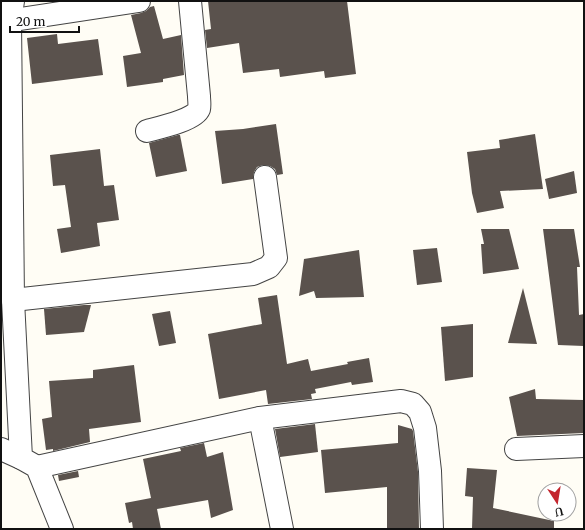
<svg xmlns="http://www.w3.org/2000/svg" width="585" height="530" font-family="Merriweather,serif">
<rect width="100%" height="100%" fill="#fffdf5"/>
<g fill="#5a524d">
<path d="M208,1h139l9,73 -31,4 -1,-7 -44,6 -1,-8 -36,4 -4,-30 -32,5 -2,-18 6,-1z"/>
<path d="M154,6l9,33 18,-4 3,40 -21,4v3l-36,5 -4,-31 18,-3 -10,-38 10,-2 5,-2 4,-4z"/>
<path d="M57,34l1,10 40,-5 5,36 -71,9 -5,-46z"/>
<path d="M276,124l7,50 -6,1 -2,-6 -5,-3 -7,-1 -6,2 -3,5 -1,7 -31,5 -7,-53 28,-2z"/>
<path d="M535,134l8,55 -43,2 4,17 -27,5 -5,-20 -5,-41 33,-4 -1,-8z"/>
<path d="M178,135h2l7,36 -31,6 -7,-34z"/>
<path d="M100,149l4,37 10,-1 5,35 -22,3 3,23 -39,7 -4,-24 14,-2 -6,-42 -12,1 -3,-31z"/>
<path d="M574,171l3,22 -28,6 -4,-20z"/>
<path d="M481,229h28l10,40 -36,5 -2,-30h3z"/>
<path d="M543,229h31l6,38h-3l2,48 5,-1v32l-26,-1z"/>
<path d="M437,248l5,34 -25,3 -4,-35z"/>
<path d="M359,250l5,47 -48,1 -2,-7 -15,5 5,-37z"/>
<path d="M523,288l14,56 -29,-1z"/>
<path d="M277,295l10,69 21,-5 3,12 37,-7 -1,-2 22,-4 4,24 -21,3 -1,-3 -36,7 1,4 -5,1 1,5 -44,5 -2,-14 -47,9 -11,-65 54,-10 -4,-26z"/>
<path d="M84,305h7l-7,27 -38,3 -2,-26z"/>
<path d="M170,311l6,32 -17,3 -7,-32z"/>
<path d="M473,324v53l-28,4 -4,-54z"/>
<path d="M134,365l7,57 -52,7 1,13 -37,9v-2l-7,1 -4,-31 10,-2 -3,-36 44,-3v-8z"/>
<path d="M535,389l1,10 48,1v33l-67,3 -8,-39z"/>
<path d="M315,424l3,28 -38,5 -5,-28z"/>
<path d="M398,425l14,4 1,2 5,41 1,57h-32v-42l-62,6 -4,-43 77,-7z"/>
<path d="M204,443l3,14 16,-5 10,58 -22,8 -3,-18 -51,9 4,20h-28l-1,-7 -3,1 -4,-20 26,-5 -8,-39 38,-8 -1,-3z"/>
<path d="M467,468l30,2 -4,38 61,13v8h-82l1,-32 -8,-1z"/>
<path d="M78,471l1,6 -20,4 -1,-6z"/>
</g>
<g fill="none" stroke-linecap="round" stroke-linejoin="round">
<defs>
<g id="minor">
<path d="M13,1l-3,20 3,279 8,158 16,9 25,62"/>
<path d="M1,22l138,-21"/>
<path d="M147,131c11,-3 48,-11 52,-22 1,-4 0,-9 0,-13l-9,-95"/>
<path d="M13,300l240,-26 16,-7 7,-9 -11,-81"/>
<path d="M260,418l22,111"/>
<path d="M1,449l20,9"/>
<path d="M516,449l68,-3"/>
<path d="M37,467l223,-49 141,-17 12,3 7,8 5,16 5,43 2,58"/>
</g>
</defs>
<use href="#minor" stroke="#444" stroke-width="24"/>
<use href="#minor" stroke="#fff" stroke-width="22"/>
</g>
<rect width="585" height="530" fill="none" stroke="#111111" stroke-width="4"/>
<g transform="translate(557 502) rotate(168)"><circle r="19" fill="#ffffff" stroke="#a0a0a0"/>
<path d="M0-3L7 15L0 10L-7 15Z" fill="#c4262e"/>
<text y="-6" font-size="11" font-weight="bold" text-anchor="middle" fill="#111111">U</text>
</g>
<path d="M10 26v6h69v-6" fill="none" stroke="#111111" stroke-width="2"/>
<text x="16" y="26" font-size="12" fill="#111111" stroke="#ffffff" stroke-width="3" paint-order="stroke">20 m</text>
</svg>
